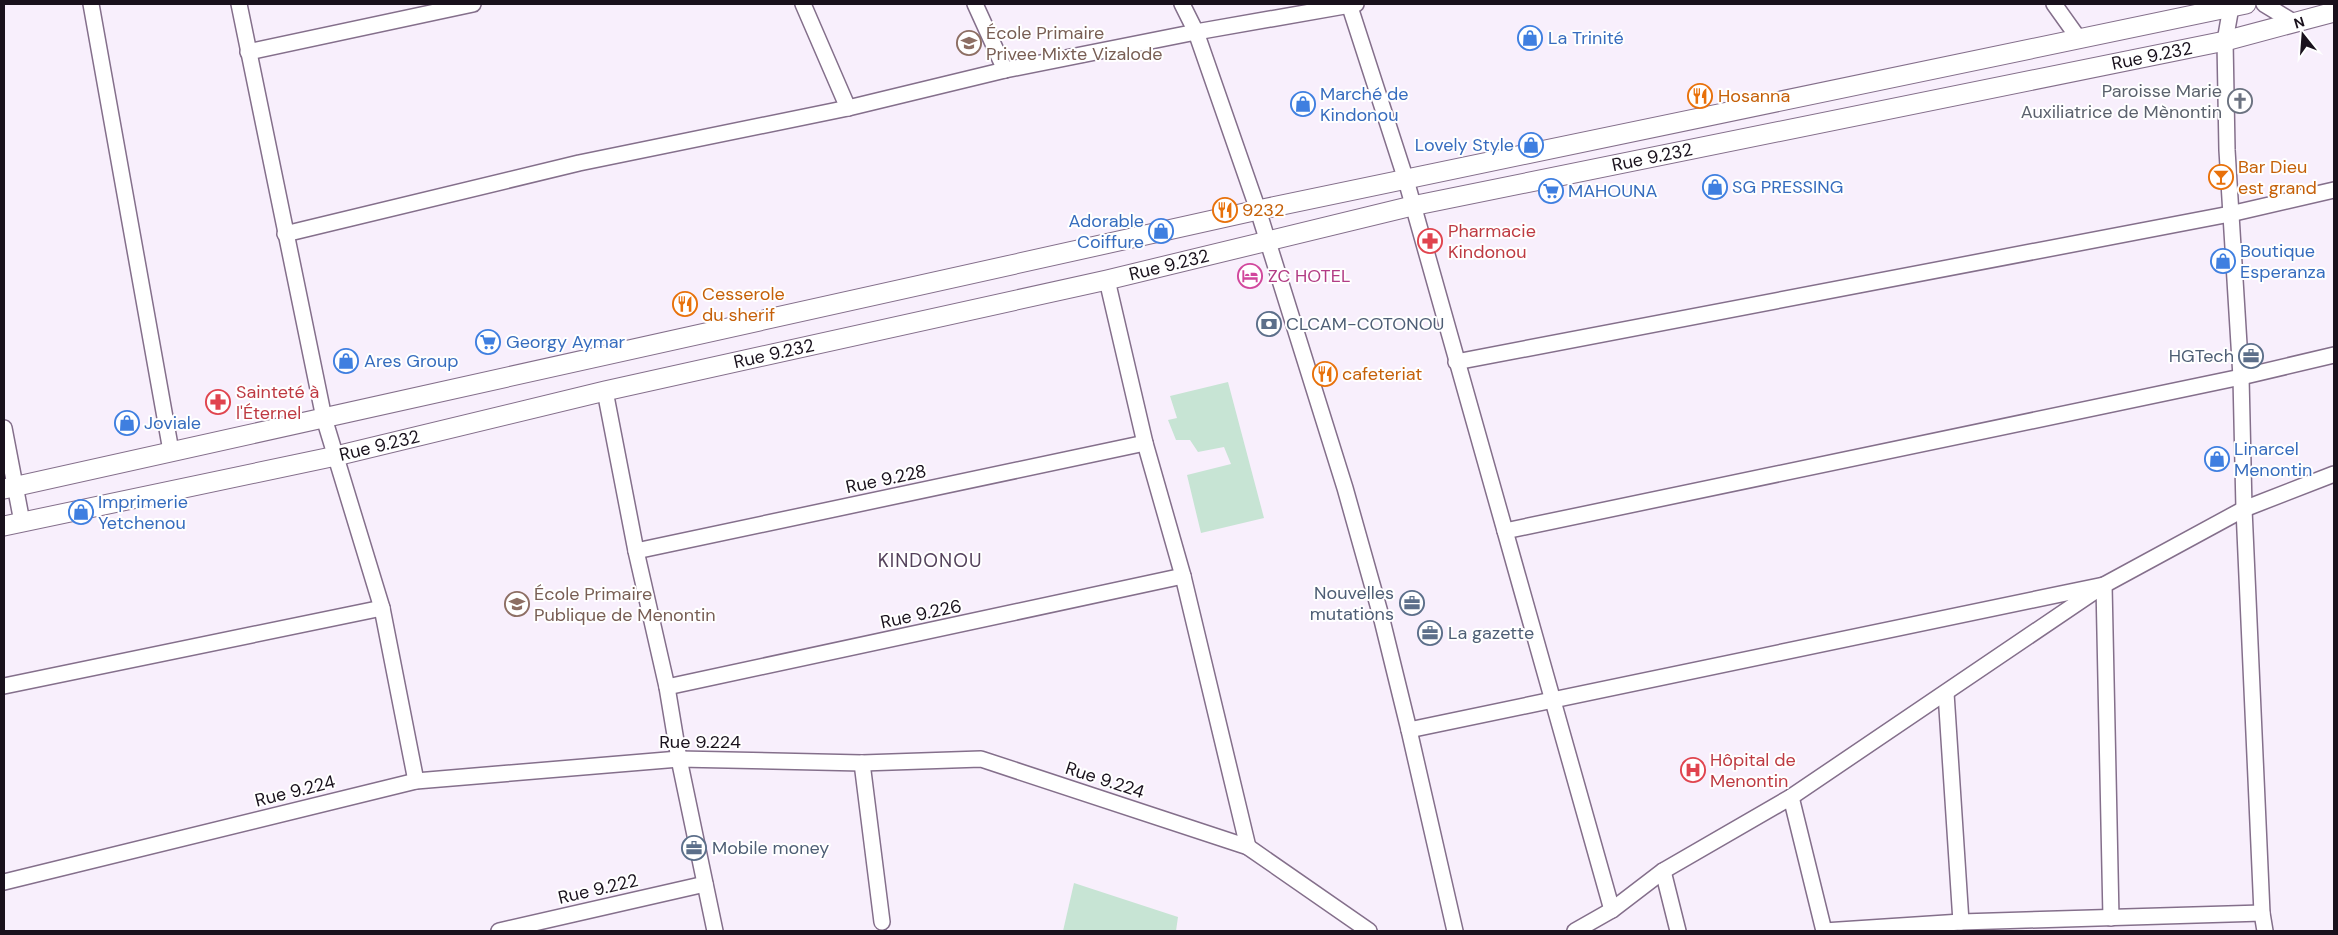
<svg xmlns="http://www.w3.org/2000/svg" width="2338" height="935" font-family="'DM Sans',sans-serif">
<rect width="100%" height="100%" fill="#f8effc"/>
<g fill="#c7e4d4">
<path d="M1228,382l36,136 -63,15 -14,-58 44,-11 -7,-17 -26,5 -8,-12h-14l-8,-20 9,-2 -7,-22z"/>
<path d="M1074,883l104,34 -2,14h-113z"/>
</g>
<g fill="none" stroke-linecap="round" stroke-linejoin="round">
<defs>
<g id="minor">
<path d="M91,4l80,447"/>
<path d="M239,4l85,414 58,190 34,173"/>
<path d="M803,4l45,104"/>
<path d="M975,4l30,66"/>
<path d="M1182,4l14,28 62,178 87,278 36,128 28,114 46,201"/>
<path d="M1349,4l57,176 206,730"/>
<path d="M2054,4l25,35"/>
<path d="M2264,4l31,19"/>
<path d="M2231,7l-6,34 2,109 14,227 3,132 18,404 3,18"/>
<path d="M248,52l225,-48"/>
<path d="M285,234l294,-71 269,-55 157,-38 191,-38 160,-28"/>
<path d="M1107,280l38,163 38,133 65,271"/>
<path d="M1456,362l774,-148 104,-24"/>
<path d="M605,391l31,160 31,136 12,72 36,172"/>
<path d="M4,428l18,94"/>
<path d="M1505,531l736,-154 93,-22"/>
<path d="M636,551l509,-108"/>
<path d="M4,686l378,-78"/>
<path d="M667,687l516,-111"/>
<path d="M1946,693l15,229"/>
<path d="M1409,730l695,-145 7,333"/>
<path d="M862,763l20,159"/>
<path d="M1791,797l33,134"/>
<path d="M1663,871l15,60"/>
<path d="M4,882l412,-101 263,-22 183,4 119,-4 267,88 121,84"/>
<path d="M499,931l206,-47"/>
<path d="M1575,931l37,-21 51,-39 128,-74 313,-212 140,-76 90,-35"/>
<path d="M1824,931l137,-9 301,-9"/>
</g>
<g id="tertiary">
<path d="M4,489l1254,-279 988,-206"/>
<path id="s1" d="M4,526l332,-70 269,-65 502,-111 305,-74 813,-165 109,-29"/>
</g>
</defs>
<use href="#minor" stroke="#846f8b" stroke-width="18"/>
<use href="#tertiary" stroke="#846f8b" stroke-width="21"/>
<use href="#minor" stroke="#fff" stroke-width="15"/>
<use href="#tertiary" stroke="#fff" stroke-width="19"/>
</g>
<defs>
<symbol id="shop-ring" viewBox="-11 -11 22 22"><circle r="9.5" fill="#fff" stroke="#3f7fe0" stroke-width="1.5"/><path d="M-5-2.5h2.3a2.7 3.5 0 0 1 5.4 0H5L5.5 6h-11ZM-1.5-2.5h3a1.5 2.3 0 0 0-3 0Z" fill="#3f7fe0"/></symbol>
<symbol id="school-ring" viewBox="-11 -11 22 22"><circle r="9.5" fill="#fff" stroke="#8d6e63" stroke-width="1.5"/><path d="M0-5L7-2L0 1L-7-2ZM-4 1L0 2.5L4 1V4Q0 6-4 4Z" fill="#8d6e63"/></symbol>
<symbol id="restaurant-ring" viewBox="-11 -11 22 22"><circle r="9.5" fill="#fff" stroke="#e8710a" stroke-width="1.5"/><path d="M-5-6h1v4h1v-4h1v4h1v-4h1v5L-1.5 .5V6h-2V.5L-5-1ZM5-6V6H3V1.5H1.5Q1.5-4 5-6Z" fill="#e8710a"/></symbol>
<symbol id="church-ring" viewBox="-11 -11 22 22"><circle r="9.5" fill="#fff" stroke="#6b7280" stroke-width="1.5"/><path d="M-1.2-6h2.4v3.5h3.3v2.4h-3.3V6h-2.4V-.1h-3.3v-2.4h3.3Z" fill="#6b7280"/></symbol>
<symbol id="bar-ring" viewBox="-11 -11 22 22"><circle r="9.5" fill="#fff" stroke="#e8710a" stroke-width="1.5"/><path d="M-6-5H6L.8 .8V4.5H3.5V6h-7V4.5H-.8V.8Z" fill="#e8710a"/></symbol>
<symbol id="supermarket-ring" viewBox="-11 -11 22 22"><circle r="9.5" fill="#fff" stroke="#3f7fe0" stroke-width="1.5"/><path d="M-6-5.5h2.5l.6 2H6L4.5 2H-2.5L-4.4-4H-6ZM-1.5 3.2a1.3 1.3 0 1 0 .1 0ZM3 3.2a1.3 1.3 0 1 0 .1 0Z" fill="#3f7fe0"/></symbol>
<symbol id="pharmacy-ring" viewBox="-11 -11 22 22"><circle r="9.5" fill="#fff" stroke="#e0444e" stroke-width="1.5"/><path d="M-2-6h4v4h4v4h-4v4h-4v-4h-4v-4h4Z" fill="#e0444e"/></symbol>
<symbol id="hotel-ring" viewBox="-11 -11 22 22"><circle r="9.5" fill="#fff" stroke="#d1479c" stroke-width="1.5"/><path d="M-6-4.5h1.5V1H6V5H4.5V3h-9V5H-6ZM-4 0a1.8 1.8 0 1 1 3.6 0ZM.5 0V-2.5h3Q6-2.5 6 0Z" fill="#d1479c"/></symbol>
<symbol id="bank-ring" viewBox="-11 -11 22 22"><circle r="9.5" fill="#fff" stroke="#5c6f8a" stroke-width="1.5"/><path d="M-6-4H6V4H-6ZM0-2.3a2.3 2.3 0 1 0 0 4.6a2.3 2.3 0 1 0 0-4.6Z" fill="#5c6f8a"/></symbol>
<symbol id="office-ring" viewBox="-11 -11 22 22"><circle r="9.5" fill="#fff" stroke="#5c6f8a" stroke-width="1.5"/><path d="M-6-3h4V-5.5h4V-3h4V5H-6ZM-1-4.5V-3h2v-1.5ZM-6 0V1H6V0Z" fill="#5c6f8a"/></symbol>
<symbol id="hospital-ring" viewBox="-11 -11 22 22"><circle r="9.5" fill="#fff" stroke="#e0444e" stroke-width="1.5"/><path d="M-5-5h3v3.5h4V-5h3V5h-3V1.5h-4V5h-3Z" fill="#e0444e"/></symbol>
</defs>
<g fill-rule="evenodd">
<use href="#shop-ring" x="1516" y="24" width="28" height="28"/>
<use href="#school-ring" x="955" y="29" width="28" height="28"/>
<use href="#restaurant-ring" x="1686" y="82" width="28" height="28"/>
<use href="#church-ring" x="2226" y="87" width="28" height="28"/>
<use href="#shop-ring" x="1289" y="90" width="28" height="28"/>
<use href="#shop-ring" x="1517" y="131" width="28" height="28"/>
<use href="#bar-ring" x="2207" y="163" width="28" height="28"/>
<use href="#shop-ring" x="1701" y="173" width="28" height="28"/>
<use href="#supermarket-ring" x="1537" y="177" width="28" height="28"/>
<use href="#restaurant-ring" x="1211" y="196" width="28" height="28"/>
<use href="#shop-ring" x="1147" y="217" width="28" height="28"/>
<use href="#pharmacy-ring" x="1416" y="227" width="28" height="28"/>
<use href="#shop-ring" x="2209" y="247" width="28" height="28"/>
<use href="#hotel-ring" x="1236" y="262" width="28" height="28"/>
<use href="#restaurant-ring" x="671" y="290" width="28" height="28"/>
<use href="#bank-ring" x="1255" y="310" width="28" height="28"/>
<use href="#supermarket-ring" x="474" y="328" width="28" height="28"/>
<use href="#office-ring" x="2237" y="342" width="28" height="28"/>
<use href="#shop-ring" x="332" y="347" width="28" height="28"/>
<use href="#restaurant-ring" x="1311" y="360" width="28" height="28"/>
<use href="#pharmacy-ring" x="204" y="388" width="28" height="28"/>
<use href="#shop-ring" x="113" y="409" width="28" height="28"/>
<use href="#shop-ring" x="2203" y="445" width="28" height="28"/>
<use href="#shop-ring" x="67" y="498" width="28" height="28"/>
<use href="#office-ring" x="1398" y="589" width="28" height="28"/>
<use href="#school-ring" x="503" y="590" width="28" height="28"/>
<use href="#office-ring" x="1416" y="619" width="28" height="28"/>
<use href="#hospital-ring" x="1679" y="756" width="28" height="28"/>
<use href="#office-ring" x="680" y="834" width="28" height="28"/>
</g>
<g text-anchor="middle" dominant-baseline="central" stroke-width="4" stroke-linejoin="round" paint-order="stroke">
<g font-size="18" fill="#785e54" stroke="#fff" text-anchor="start">
<text x="986" y="33">École Primaire<tspan x="986" dy="21">Privee Mixte Vizalode</tspan></text>
<text x="534" y="594">École Primaire<tspan x="534" dy="21">Publique de Menontin</tspan></text>
</g>
<g font-size="18" fill="#366cbe" stroke="#fff" text-anchor="start">
<text x="1548" y="38">La Trinité</text>
<text x="1320" y="94">Marché de<tspan x="1320" dy="21">Kindonou</tspan></text>
<text x="1514" y="145" text-anchor="end">Lovely Style</text>
<text x="1732" y="187">SG PRESSING</text>
<text x="1568" y="191">MAHOUNA</text>
<text x="1144" y="221" text-anchor="end">Adorable<tspan x="1144" dy="21">Coiffure</tspan></text>
<text x="2240" y="251">Boutique<tspan x="2240" dy="21">Esperanza</tspan></text>
<text x="506" y="342">Georgy Aymar</text>
<text x="364" y="361">Ares Group</text>
<text x="144" y="423">Joviale</text>
<text x="2234" y="449">Linarcel<tspan x="2234" dy="21">Menontin</tspan></text>
<text x="98" y="502">Imprimerie<tspan x="98" dy="21">Yetchenou</tspan></text>
</g>
<g font-size="18" fill="#19111c" stroke="#fff">
<text stroke="none"><textPath href="#s1" startOffset="2199">Rue 9.232</textPath></text>
<text stroke="none"><textPath href="#s1" startOffset="1689">Rue 9.232</textPath></text>
<text stroke="none"><textPath href="#s1" startOffset="1194">Rue 9.232</textPath></text>
<text stroke="none"><textPath href="#s1" startOffset="789">Rue 9.232</textPath></text>
<text stroke="none"><textPath href="#s1" startOffset="384">Rue 9.232</textPath></text>
<text transform="translate(886 479) rotate(-12)">Rue 9.228</text>
<text transform="translate(921 614) rotate(-12)">Rue 9.226</text>
<text x="700" y="742">Rue 9.224</text>
<text transform="translate(1105 780) rotate(18)">Rue 9.224</text>
<text transform="translate(295 791) rotate(-14)">Rue 9.224</text>
<text transform="translate(598 889) rotate(-13)">Rue 9.222</text>
</g>
<g font-size="18" fill="#5b616d" stroke="#fff" text-anchor="end">
<text x="2222" y="91">Paroisse Marie<tspan x="2222" dy="21">Auxiliatrice de Mènontin</tspan></text>
</g>
<g font-size="18" fill="#c56008" stroke="#fff" text-anchor="start">
<text x="1718" y="96">Hosanna</text>
<text x="2238" y="167">Bar Dieu<tspan x="2238" dy="21">est grand</tspan></text>
<text x="1242" y="210">9232</text>
<text x="702" y="294">Cesserole<tspan x="702" dy="21">du sherif</tspan></text>
<text x="1342" y="374">cafeteriat</text>
</g>
<g font-size="18" fill="#be3a42" stroke="#fff" text-anchor="start">
<text x="1448" y="231">Pharmacie<tspan x="1448" dy="21">Kindonou</tspan></text>
<text x="236" y="392">Sainteté à<tspan x="236" dy="21">l'Éternel</tspan></text>
<text x="1710" y="760">Hôpital de<tspan x="1710" dy="21">Menontin</tspan></text>
</g>
<g font-size="18" fill="#b23c85" stroke="#fff" text-anchor="start">
<text x="1268" y="276">ZC HOTEL</text>
</g>
<g font-size="18" fill="#4e5e75" stroke="#fff" text-anchor="start">
<text x="1286" y="324">CLCAM-COTONOU</text>
<text x="2234" y="356" text-anchor="end">HGTech</text>
<text x="1394" y="593" text-anchor="end">Nouvelles<tspan x="1394" dy="21">mutations</tspan></text>
<text x="1448" y="633">La gazette</text>
<text x="712" y="848">Mobile money</text>
</g>
<g font-size="19" letter-spacing="1" fill="#55425c" stroke="#fff">
<text x="930" y="560">KINDONOU</text>
</g>
</g>
<rect width="2338" height="935" fill="none" stroke="#19111c" stroke-width="10"/>
<g transform="translate(2303 35) rotate(343)" stroke="#ffffff" stroke-width="4" paint-order="stroke">
<path d="M0-4L9 19L0 12L-9 19Z" fill="#19111c"/>
<text y="-8" font-size="14" font-weight="bold" text-anchor="middle" fill="#19111c">N</text>
</g>
</svg>
